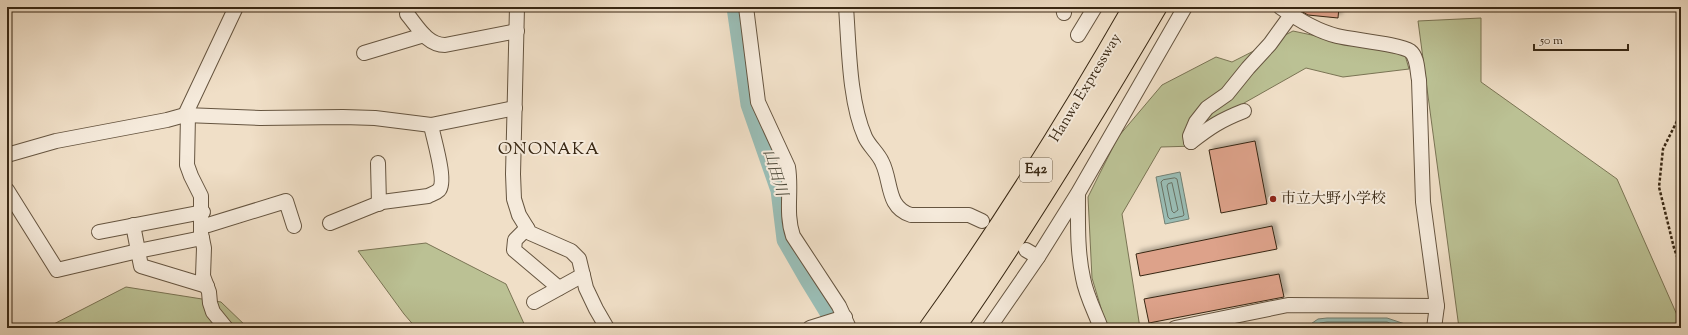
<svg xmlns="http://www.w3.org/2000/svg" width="1688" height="335" font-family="'Sorts Mill Goudy','Noto Serif JP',serif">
<defs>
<filter id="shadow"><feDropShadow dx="3.5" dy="-3.5" stdDeviation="2" flood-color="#0004"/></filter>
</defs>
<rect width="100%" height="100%" fill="#f0dfc7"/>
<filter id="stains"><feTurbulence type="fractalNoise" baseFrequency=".005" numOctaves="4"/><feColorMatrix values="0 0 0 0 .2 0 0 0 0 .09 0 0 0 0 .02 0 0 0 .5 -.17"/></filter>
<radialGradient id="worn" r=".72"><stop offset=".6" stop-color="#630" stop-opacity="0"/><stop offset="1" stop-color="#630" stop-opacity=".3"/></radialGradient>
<g fill="#bbc194" stroke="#7a7454">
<path d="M1481,18v64l136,97 64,145v4h-222l-41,-307z"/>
<path d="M1293,31l112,24 4,14 -66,8 -37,-9 -76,43 -34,35 -35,1 -39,67 18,114h-33l-15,-50 -4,-81 30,-60 44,-52 54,-28 16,5z"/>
<path d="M426,243l80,41 20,44h-110l-12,-14 -46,-63z"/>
<path d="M126,287l95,15 27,26h-202z"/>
</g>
<g fill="#9abdb5" stroke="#738174">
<path d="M1180,172l9,47 -24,5 -9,-47z"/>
<path d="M1327,318h60l18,6 3,4h-103l13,-9z"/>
</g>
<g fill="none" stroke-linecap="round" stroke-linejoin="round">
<g stroke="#697264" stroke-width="1">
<path d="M1175,178l2,1 7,36 -1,1 -13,3 -2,-2 -7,-35 2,-2z"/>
<path d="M1172,183l6,27 -4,3 -2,-2 -5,-25 1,-2z"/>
<path d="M1313,328l7,-5 7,-1h60l16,6"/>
<path d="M1323,328h68"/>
</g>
<path stroke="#9abdb5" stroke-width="23" d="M738,7l14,97 30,86 6,49 23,40 30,49"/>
</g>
<g fill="#dda28a" stroke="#382713" filter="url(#shadow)">
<path d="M1301,7h38l-1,11 -30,-3 -7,-4z"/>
<path d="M1255,141l12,63 -46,9 -12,-63z"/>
<path d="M1272,226l5,23 -137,27 -4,-22z"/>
<path d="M1279,274l5,23 -135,26 -5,-24z"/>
</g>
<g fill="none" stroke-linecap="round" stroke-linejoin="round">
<defs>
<g id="minor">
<path d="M517,7l-4,167 1,25 5,16 8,13 3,5 41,18 8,8 7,29 10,21 11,19"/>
<path d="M746,7l12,95 30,65c4,23 -3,46 5,69l46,70 10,22"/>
<path d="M846,7c3,39 3,94 19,130 4,9 13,16 17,25 10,20 4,45 29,53h58l13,6"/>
<path d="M1063,7l1,6"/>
<path d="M1280,7c17,12 37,24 57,29 16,4 63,8 73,15 8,6 7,20 9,29l4,122 14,104 -3,22"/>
<path d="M407,14c11,13 20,31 38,31l72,-14"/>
<path d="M1078,35l17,-28"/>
<path d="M364,53l60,-18"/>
<path d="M185,115l51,-108"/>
<path d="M188,115l-1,50 4,11 10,20v37l3,15 -1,28 6,16 1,11 3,9 13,16"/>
<path d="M1191,142l-1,-6 6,-14 11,-14 20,-14 21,-26 22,-24 21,-29"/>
<path d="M1191,142c19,-15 30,-22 53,-31"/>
<path d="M7,155l49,-14 111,-21 18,-5 75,3 83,-1 32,1 56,7 84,-17"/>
<path d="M378,163l1,41"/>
<path d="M7,190l50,80 81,-19 64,-13"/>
<path d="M1078,194c0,28 -1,57 5,84 3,17 12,34 18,50"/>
<path d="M330,223l52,-21 46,-6c4,-2 8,-3 11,-6 8,-9 -6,-53 -8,-65"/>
<path d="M202,224l6,1 78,-24 8,25"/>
<path d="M133,225l8,41 66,20"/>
<path d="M527,228l-12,12 -1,10 45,38"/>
<path d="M99,232l104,-20"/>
<path d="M1026,250l12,7"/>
<path d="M534,302l49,-27"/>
<path d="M810,328l35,-11"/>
<path d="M989,328l49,-71 40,-64 107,-186"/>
<path d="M1175,328l113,-23 149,1"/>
</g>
<g id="highway">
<path d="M930,328c74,-103 141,-211 204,-321"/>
<path d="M954,328c72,-103 138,-212 202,-321"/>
</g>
</defs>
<use href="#minor" stroke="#665540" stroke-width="16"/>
<use href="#highway" stroke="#382713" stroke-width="23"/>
<g stroke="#382713" stroke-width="2.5" stroke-dasharray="3 2" stroke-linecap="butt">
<path d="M529,10l15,-3"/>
<path d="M1681,102v11l-18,36 -4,38 15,61 7,19"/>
</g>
<use href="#minor" stroke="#f5eadb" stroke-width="14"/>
<use href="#highway" stroke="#f0dfc7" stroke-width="21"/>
</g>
<circle fill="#8f2418" stroke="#f5eadb" stroke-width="1.5" cx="1273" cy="199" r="4"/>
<g text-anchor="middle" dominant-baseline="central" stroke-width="4" stroke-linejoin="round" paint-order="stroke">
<rect fill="#f5eadb" stroke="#71624f" stroke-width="1" x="1020" y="158" width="32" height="24" rx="3"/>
<g font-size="14" font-weight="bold" fill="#382713">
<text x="1036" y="170">E42</text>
</g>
<g font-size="15" fill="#382713" stroke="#f5eadb">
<text transform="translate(1086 88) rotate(-59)">Hanwa Expressway</text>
</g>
<g font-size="15" fill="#382713" stroke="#f5eadb" text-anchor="start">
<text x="1281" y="199">市立大野小学校</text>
</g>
<g font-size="16" font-style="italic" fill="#504c3c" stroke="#f5eadb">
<text transform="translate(774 173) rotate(73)">山田川</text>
</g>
<g font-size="17" letter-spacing="1" fill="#382713" stroke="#f5eadb">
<text x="549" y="150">ONONAKA</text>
</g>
</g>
<rect width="1688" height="335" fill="none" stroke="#f0dfc7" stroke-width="24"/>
<rect x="8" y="8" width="1672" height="319" fill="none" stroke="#382713" stroke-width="2"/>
<rect x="12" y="12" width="1664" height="311" fill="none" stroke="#382713"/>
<path d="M1534 44v6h94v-6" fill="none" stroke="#382713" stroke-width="2"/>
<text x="1540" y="44" font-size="12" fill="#382713" stroke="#f5eadb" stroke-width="3" paint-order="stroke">50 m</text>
<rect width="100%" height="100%" filter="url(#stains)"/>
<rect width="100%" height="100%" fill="url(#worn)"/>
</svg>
